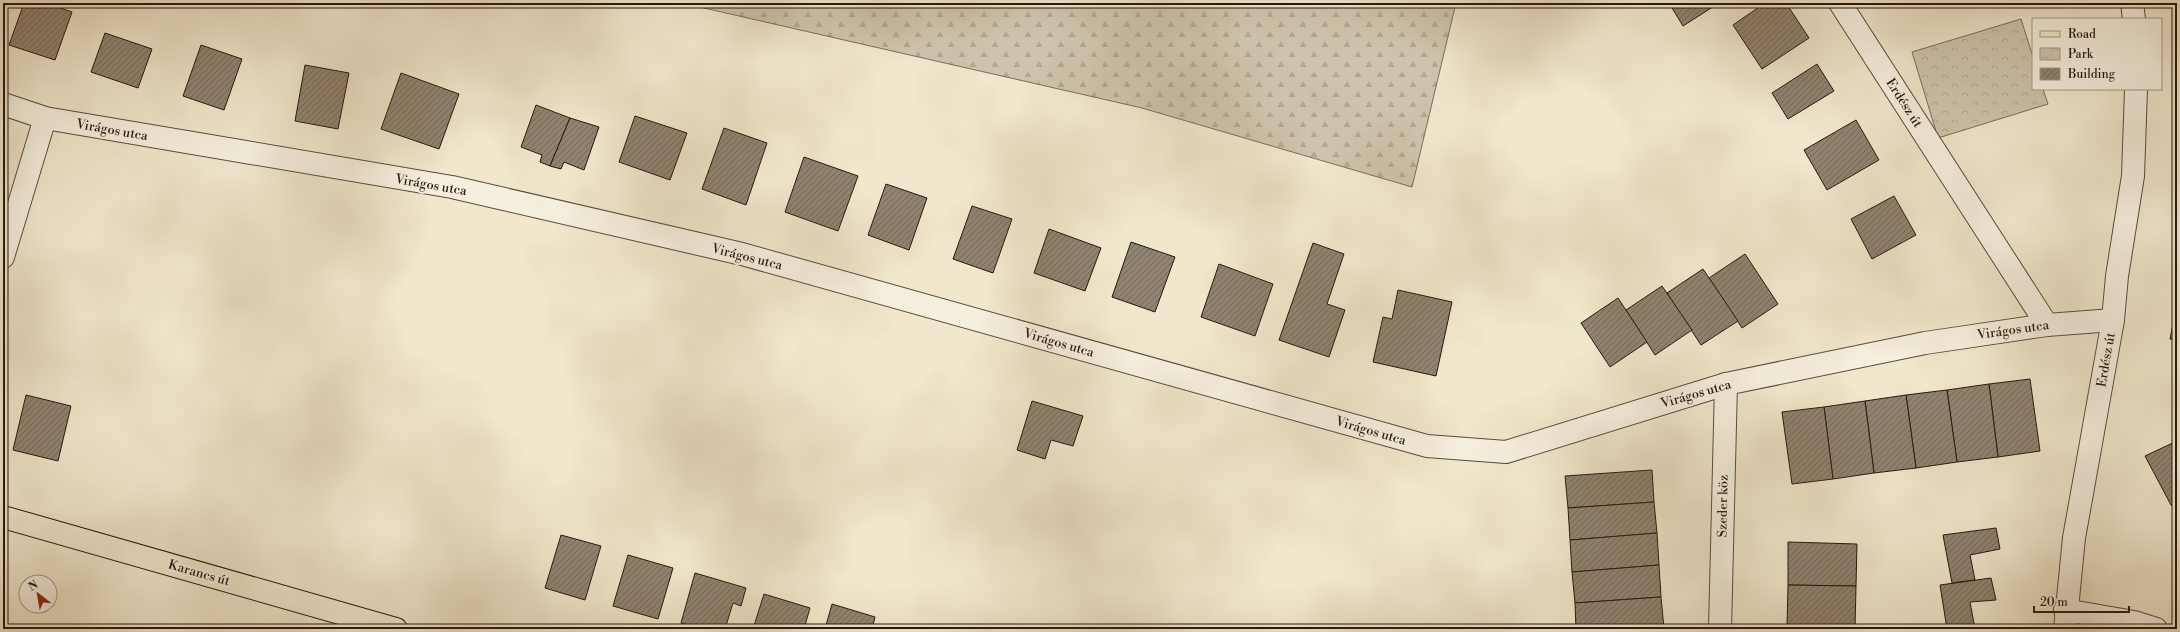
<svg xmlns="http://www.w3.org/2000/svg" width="2180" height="632" font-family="'Libre Bodoni',serif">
<defs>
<pattern id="forest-firs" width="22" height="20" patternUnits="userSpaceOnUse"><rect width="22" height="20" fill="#cec4ac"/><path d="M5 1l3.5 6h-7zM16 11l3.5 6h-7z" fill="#b1a893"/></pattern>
<pattern id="park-crowns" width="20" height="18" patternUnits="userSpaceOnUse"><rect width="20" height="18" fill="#cec4ac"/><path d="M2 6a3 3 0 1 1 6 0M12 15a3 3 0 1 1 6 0" fill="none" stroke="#b1a893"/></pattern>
<pattern id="building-hatch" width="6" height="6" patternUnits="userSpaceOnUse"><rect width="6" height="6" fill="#908371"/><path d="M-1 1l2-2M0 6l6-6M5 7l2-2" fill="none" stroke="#766a5b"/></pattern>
</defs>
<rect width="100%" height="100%" fill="#f0e7cc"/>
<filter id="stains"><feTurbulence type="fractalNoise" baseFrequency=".005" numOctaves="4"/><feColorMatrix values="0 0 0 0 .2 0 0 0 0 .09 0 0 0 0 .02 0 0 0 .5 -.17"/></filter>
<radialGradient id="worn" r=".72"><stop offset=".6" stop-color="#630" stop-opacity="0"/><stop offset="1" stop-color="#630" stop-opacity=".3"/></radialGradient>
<path fill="url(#forest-firs)" stroke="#7b6e5d" d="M682,3h774l-44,184 -270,-79z"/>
<path fill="url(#park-crowns)" stroke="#7b6e5d" d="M2021,19l12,38v32h10l5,15 -110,34 -26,-86z"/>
<g fill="url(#building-hatch)" stroke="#28170e">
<path d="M24,3h22l26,9 -17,48 -46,-15z"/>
<path d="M1669,3h50l-36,23z"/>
<path d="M1765,3h21l23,35 -47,31 -29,-44z"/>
<path d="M1875,3h18l-16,5z"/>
<path d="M105,33l47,16 -14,39 -47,-16z"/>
<path d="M201,45l41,14 -18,51 -41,-14z"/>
<path d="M1817,64l17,27 -46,28 -16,-26z"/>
<path d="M305,65l44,8 -11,56 -43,-8z"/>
<path d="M401,73l58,21 -20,55 -58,-20z"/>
<path d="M536,105l34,13 -20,48 -10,-4 2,-7 -21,-8z"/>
<path d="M635,116l52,17 -17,47 -51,-18z"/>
<path d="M570,118l29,9 -15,43 -20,-8 -3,7 -11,-3z"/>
<path d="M1856,120l23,40 -52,30 -23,-40z"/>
<path d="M724,128l43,15 -21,62 -44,-16z"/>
<path d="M804,157l54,19 -20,55 -53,-19z"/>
<path d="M886,184l41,14 -18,52 -41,-15z"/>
<path d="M1894,196l22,39 -44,24 -21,-40z"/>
<path d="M972,206l40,13 -19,54 -40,-14z"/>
<path d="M1049,229l52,19 -16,43 -51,-18z"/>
<path d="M1131,242l44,15 -20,55 -43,-15z"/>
<path d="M1313,243l31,11 -17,50 18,6 -16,47 -50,-17z"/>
<path d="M1745,254l33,50 -36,24 -33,-50z"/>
<path d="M1219,264l54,20 -18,52 -54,-19z"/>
<path d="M1703,269l35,52 -37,24 -34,-52z"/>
<path d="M1662,286l30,44 -37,25 -29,-45z"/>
<path d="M1398,290l54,12 -16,74 -63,-14 10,-45 9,2z"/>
<path d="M1618,298l29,44 -37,25 -29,-44z"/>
<path d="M2177,304v36l-7,-1z"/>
<path d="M2030,379l10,72 -42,6 -9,-73z"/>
<path d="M1989,384l9,73 -41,5 -10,-72z"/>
<path d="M1947,390l10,72 -41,6 -10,-73z"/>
<path d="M26,395l45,11 -13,55 -45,-11z"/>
<path d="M1906,395l10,73 -42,5 -9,-72z"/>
<path d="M1032,401l51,15 -10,30 -22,-6 -6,19 -28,-9z"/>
<path d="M1865,401l9,72 -41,6 -9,-72z"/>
<path d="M1824,407l9,72 -41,5 -10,-72z"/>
<path d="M2177,441v68l-6,-4 -26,-49z"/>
<path d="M1652,470l2,32 -86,6 -3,-32z"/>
<path d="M1654,502l3,31 -87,7 -2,-32z"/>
<path d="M1996,528l4,21 -30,6 5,25 -23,3 -9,-48z"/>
<path d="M1657,533l2,32 -87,7 -2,-32z"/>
<path d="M561,535l40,11 -16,54 -40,-12z"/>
<path d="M1788,542l69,2 -1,42 -68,-1z"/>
<path d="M628,555l45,13 -15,51 -45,-13z"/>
<path d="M1659,565l2,32 -86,6 -3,-31z"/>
<path d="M695,573l51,15 -5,18 -8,-3 -8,26h-25l-19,-6z"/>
<path d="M1991,578l5,22 -26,2 5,27h-28l-7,-44z"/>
<path d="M1788,585l68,1 -1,42 -68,-1z"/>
<path d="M764,594l46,14 -6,21h-51z"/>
<path d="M1661,597l3,32h-88l-1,-26z"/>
<path d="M832,604l43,13 -3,12h-47z"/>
<path d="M12,624l16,5h-17z"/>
<path d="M1787,627l68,1v1h-68z"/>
</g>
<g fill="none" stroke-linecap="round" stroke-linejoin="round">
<defs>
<g id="minor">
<path d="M1840,3l207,322"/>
<path d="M2132,3l2,16"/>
<path d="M3,104l42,14 407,69 290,67 685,192 79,6 220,-68 199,-41 122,-18 66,-5"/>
<path d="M3,257l42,-139"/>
<path d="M2065,610l69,12 22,7"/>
<path d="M1720,629l6,-245"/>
<path d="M2065,629l9,-91 39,-218 4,-44 16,-100 3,-87"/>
</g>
<path id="major" d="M3,517l393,112"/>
</defs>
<use href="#minor" stroke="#5a4b3e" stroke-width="24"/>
<use href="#major" stroke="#28170e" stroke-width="24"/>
<use href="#minor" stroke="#f5efde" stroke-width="22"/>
<use href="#major" stroke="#f0e7cc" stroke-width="22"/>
</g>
<g text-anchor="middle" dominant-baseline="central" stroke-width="4" stroke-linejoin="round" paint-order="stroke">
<g font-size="13" fill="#28170e" stroke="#f5efde">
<text transform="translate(1904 103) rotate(57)">Erdész út</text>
<text transform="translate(112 130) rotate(10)">Virágos utca</text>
<text transform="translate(431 185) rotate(10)">Virágos utca</text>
<text transform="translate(747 257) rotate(14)">Virágos utca</text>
<text transform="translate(2013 330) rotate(-8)">Virágos utca</text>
<text transform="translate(1059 343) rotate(16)">Virágos utca</text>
<text transform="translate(2106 360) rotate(-80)">Erdész út</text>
<text transform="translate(1696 394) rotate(-16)">Virágos utca</text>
<text transform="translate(1371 431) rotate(16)">Virágos utca</text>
<text transform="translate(1723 506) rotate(-89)">Szeder köz</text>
<text transform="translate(199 573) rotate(16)">Karancs út</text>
</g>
</g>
<rect width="2180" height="632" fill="none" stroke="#f0e7cc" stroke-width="16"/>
<rect x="4" y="4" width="2172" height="624" fill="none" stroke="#28170e" stroke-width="2"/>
<rect x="8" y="8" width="2164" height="616" fill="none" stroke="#28170e"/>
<rect x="2032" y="18" width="130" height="72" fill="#f5efde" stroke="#a3998b"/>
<rect x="2040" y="31" width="20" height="6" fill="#f0e7cc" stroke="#a3998b"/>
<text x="2068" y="38" font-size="12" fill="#28170e">Road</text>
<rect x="2040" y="48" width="20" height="12" fill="url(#park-crowns)" stroke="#a3998b"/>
<text x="2068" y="58" font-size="12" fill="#28170e">Park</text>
<rect x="2040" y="68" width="20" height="12" fill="url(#building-hatch)" stroke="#a3998b"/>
<text x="2068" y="78" font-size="12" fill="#28170e">Building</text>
<g transform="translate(38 594) rotate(329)"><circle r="19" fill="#f5efde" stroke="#a3998b"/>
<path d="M0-3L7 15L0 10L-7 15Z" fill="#8f2418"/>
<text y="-6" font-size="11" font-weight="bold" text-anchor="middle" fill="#28170e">N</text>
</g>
<path d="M2034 606v6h95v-6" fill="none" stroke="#28170e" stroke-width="2"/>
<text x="2040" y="606" font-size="12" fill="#28170e" stroke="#f5efde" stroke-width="3" paint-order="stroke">20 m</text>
<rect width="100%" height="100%" filter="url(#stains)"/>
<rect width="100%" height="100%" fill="url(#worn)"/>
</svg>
